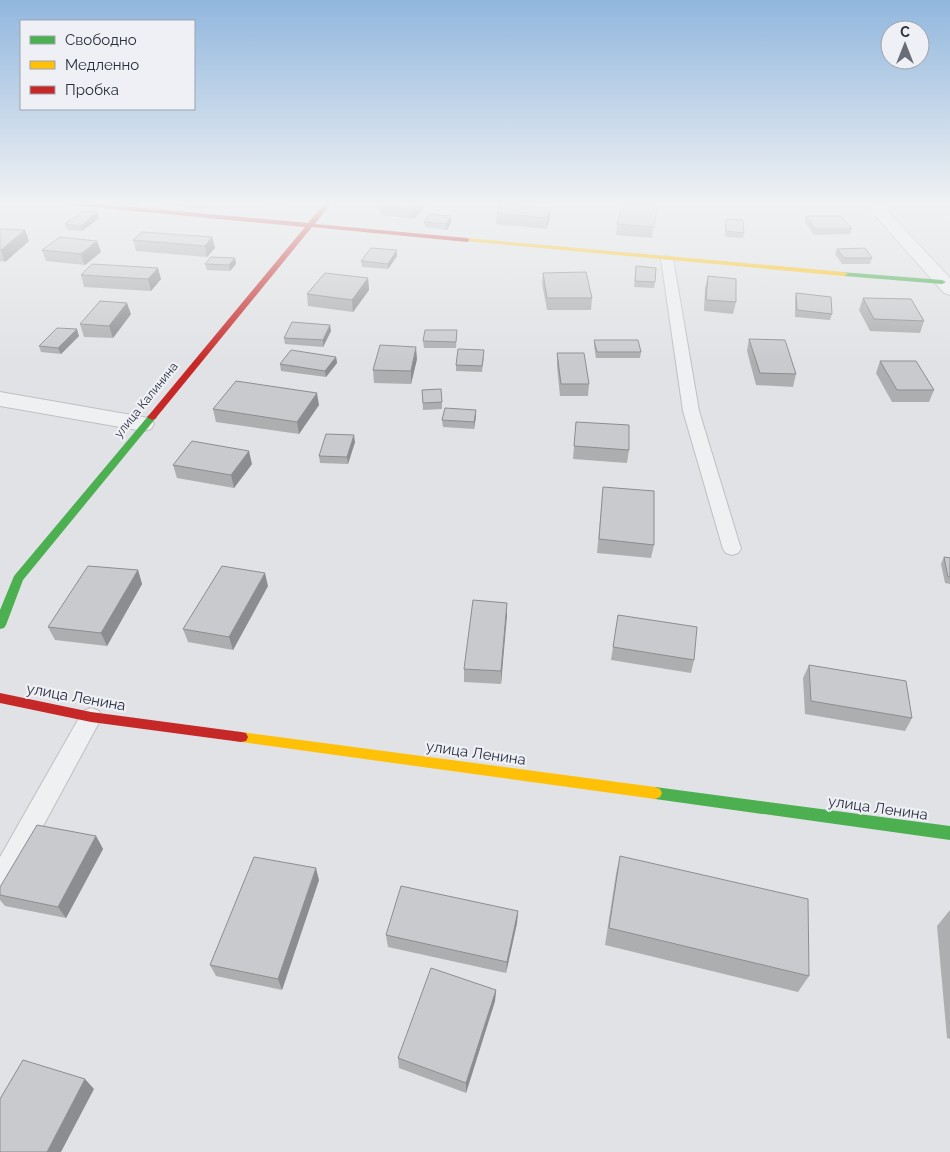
<svg xmlns="http://www.w3.org/2000/svg" width="950" height="1152" font-family="Raleway,sans-serif">
<rect width="100%" height="100%" fill="#e0e2e5"/>
<g fill="none" stroke-linecap="round" stroke-linejoin="round">
<defs>
<g id="lane">
<path d="M667,255l6,4 26,152 42,138 -3,4 -6,2 -6,-2 -3,-4 -40,-138 -22,-152z"/>
<path d="M91,708l8,3 3,6 -93,172 -9,4v-36l83,-146z"/>
</g>
<g id="street">
<path d="M863,202h16l71,76v17l-6,-2z"/>
<path d="M0,392l143,25 8,2 3,5 -3,5 -8,2 -143,-25z"/>
</g>
</defs>
<use href="#lane" stroke="#bec0c3" stroke-width="2"/>
<use href="#street" stroke="#bec0c3" stroke-width="2"/>
<use href="#lane" fill="#eff0f2" fill-rule="evenodd"/>
<use href="#street" fill="#eff0f2" fill-rule="evenodd"/>
<g fill="#4caf50" fill-rule="evenodd">
<path d="M841,272l101,8 4,2 -4,2 -98,-8 -4,-2z"/>
<path d="M152,414l5,3 -2,2 -132,161 -17,45 -2,3 -4,1v-19l14,-34 135,-161z"/>
<path d="M655,787l295,39v14l-295,-41 -5,-2 -2,-4 2,-4z"/>
</g>
<g fill="#ffc107" fill-rule="evenodd">
<path d="M467,238l377,34 4,2 -4,2 -379,-35 -1,-1z"/>
<path d="M241,732l414,55 5,2 2,4 -2,4 -5,2 -414,-57 -5,-1 -2,-4 2,-4z"/>
</g>
<g fill="#c62828" fill-rule="evenodd">
<path d="M58,202h19l231,21 18,-21h6l-17,22 152,14 3,2 -3,2 -155,-15 -157,192 -3,1 -5,-3 2,-2 156,-188 -244,-23z"/>
<path d="M0,693l91,19 150,20 5,1 2,4 -2,4 -5,1 -150,-20 -91,-19z"/>
</g>
</g>
<g fill="#acaeb0">
<path d="M162,202h50l-8,7 -41,-4z"/>
<path d="M241,202h47l-4,4 -43,-3z"/>
<path d="M383,202h48l-1,1 -5,-1v5l-11,12 -33,-4 -1,-10z"/>
<path d="M657,205l-5,33 -36,-3 1,-11z"/>
<path d="M551,208l-1,11 -4,10 -50,-5 1,-11z"/>
<path d="M97,212l2,6 -17,13 -15,-1 -2,-6z"/>
<path d="M806,216l46,13 -2,5 -36,1 -9,-13z"/>
<path d="M726,219l18,14 -1,5 -18,-1v-13z"/>
<path d="M424,222h27l-4,8 -22,-3z"/>
<path d="M0,229l25,1 4,11 -24,21 -5,-1z"/>
<path d="M212,237l3,11 -8,9 -71,-6 -3,-11z"/>
<path d="M97,241l4,11 -16,13 -39,-4 -4,-11z"/>
<path d="M837,249l35,9 -2,6h-28l-7,-10z"/>
<path d="M397,256l-9,13 -26,-2 -1,-6z"/>
<path d="M205,264h31l-6,7 -23,-1z"/>
<path d="M636,266l19,16 -1,6 -20,-1z"/>
<path d="M543,273l49,25 -1,12h-44l-5,-26z"/>
<path d="M81,275l80,4 -10,12 -67,-4z"/>
<path d="M708,276l28,26 -3,12 -29,-3 1,-23z"/>
<path d="M368,278l1,12 -16,22 -45,-6 -1,-12z"/>
<path d="M796,293l36,21 -2,6 -35,-3v-18z"/>
<path d="M863,298l61,23 -4,12 -50,-2 -11,-21z"/>
<path d="M131,314l-18,24 -29,-1 -4,-13z"/>
<path d="M457,330l-1,18h-32l-1,-7z"/>
<path d="M331,331l-8,16 -38,-3 -1,-6z"/>
<path d="M79,336l-18,18 -20,-2 -2,-6z"/>
<path d="M749,339l47,35 -3,13 -37,-2 -9,-34z"/>
<path d="M594,340l47,12 -1,6h-44l-2,-12z"/>
<path d="M557,353l32,31 -1,12h-28l-3,-30z"/>
<path d="M484,356l-2,16 -26,-1v-6z"/>
<path d="M336,357l1,6 -11,14 -45,-6 -1,-7z"/>
<path d="M417,359l-6,25 -37,-1 -1,-13z"/>
<path d="M880,361l54,29 -5,12h-37l-16,-29z"/>
<path d="M422,390l20,12v7l-19,1z"/>
<path d="M319,405l-20,29 -83,-12 -3,-13z"/>
<path d="M476,416l-2,13 -31,-2 -1,-7z"/>
<path d="M576,422l53,28 -2,13 -54,-4z"/>
<path d="M355,442l-7,22 -28,-1 -1,-7z"/>
<path d="M252,464l-18,24 -57,-10 -4,-13z"/>
<path d="M603,487l51,58 -3,13 -54,-5z"/>
<path d="M944,557l6,1v26l-5,-1 -4,-19z"/>
<path d="M138,570l4,14 -35,62 -52,-6 -7,-13z"/>
<path d="M268,586l-35,64 -45,-8 -5,-13z"/>
<path d="M507,603l-6,81 -37,-2v-13z"/>
<path d="M618,615l76,45 -3,13 -80,-13z"/>
<path d="M809,665l103,53 -7,13 -100,-17 -2,-36z"/>
<path d="M96,836l7,13 -37,69 -61,-12 -5,-6v-13z"/>
<path d="M620,856l189,120 -11,16 -193,-47 11,-71z"/>
<path d="M319,880l-37,110 -66,-14 -6,-11z"/>
<path d="M950,910v129l-3,-1 -10,-112z"/>
<path d="M518,911l-1,12 -11,50 -118,-26 -2,-12z"/>
<path d="M496,990l-1,11 -29,92 -67,-25 -1,-10z"/>
</g>
<g fill="#8c8d90">
<path d="M202,202h10l-8,7z"/>
<path d="M284,202h4l-4,4z"/>
<path d="M419,202h6v5l-11,12 -1,-10z"/>
<path d="M551,208l-1,11 -4,10 1,-11z"/>
<path d="M97,212l2,6 -17,13 -1,-5z"/>
<path d="M451,216v6l-4,8 -1,-6z"/>
<path d="M25,230l4,11 -24,21 -4,-12z"/>
<path d="M212,237l3,11 -8,9 -2,-11z"/>
<path d="M97,241l4,11 -16,13 -4,-11z"/>
<path d="M397,250v6l-9,13v-5z"/>
<path d="M235,258l1,6 -6,7 -1,-6z"/>
<path d="M158,268l3,11 -10,12 -3,-12z"/>
<path d="M368,278l1,12 -16,22 -1,-12z"/>
<path d="M127,303l4,11 -18,24 -4,-12z"/>
<path d="M330,325l1,6 -8,16v-7z"/>
<path d="M77,329l2,7 -18,18 -3,-6z"/>
<path d="M416,347l1,12 -6,25v-13z"/>
<path d="M336,357l1,6 -11,14 -1,-6z"/>
<path d="M317,393l2,12 -20,29 -2,-12z"/>
<path d="M476,410v6l-2,13v-7z"/>
<path d="M354,435l1,7 -7,22 -1,-7z"/>
<path d="M249,451l3,13 -18,24 -3,-13z"/>
<path d="M138,570l4,14 -35,62 -6,-13z"/>
<path d="M265,573l3,13 -35,64 -4,-13z"/>
<path d="M507,603v13l-6,68v-13z"/>
<path d="M96,836l7,13 -37,69 -8,-11z"/>
<path d="M316,868l3,12 -37,110 -4,-11z"/>
<path d="M518,911l-1,12 -11,50 1,-11z"/>
<path d="M496,990l-1,11 -29,92v-10z"/>
<path d="M85,1079l9,10 -33,63h-14z"/>
</g>
<g fill="#c8cacd" stroke="#8c8d90">
<path d="M383,202h36l-6,7 -33,-4z"/>
<path d="M622,202l35,3 -3,22 -37,-3z"/>
<path d="M501,204l50,4 -4,10 -50,-5z"/>
<path d="M83,211l14,1 -16,14 -16,-2z"/>
<path d="M429,214l22,2 -5,8 -22,-2z"/>
<path d="M806,216h35l11,13h-37z"/>
<path d="M726,219l17,1 1,13 -18,-2z"/>
<path d="M0,229l25,1 -24,20h-1z"/>
<path d="M142,232l70,5 -7,9 -72,-6z"/>
<path d="M60,237l37,4 -16,13 -39,-4z"/>
<path d="M371,248l26,2 -9,14 -27,-3z"/>
<path d="M865,248l7,10h-28l-7,-9z"/>
<path d="M211,257l24,1 -6,7 -24,-1z"/>
<path d="M92,264l66,4 -10,11 -67,-4z"/>
<path d="M636,266l20,2 -1,14 -20,-1z"/>
<path d="M586,272l6,26h-45l-4,-25z"/>
<path d="M325,273l43,5 -16,22 -45,-6z"/>
<path d="M708,276l28,3v23l-30,-2z"/>
<path d="M796,293l35,4 1,17 -35,-4z"/>
<path d="M863,298l48,1 13,22 -50,-2z"/>
<path d="M100,301l27,2 -18,23 -29,-2z"/>
<path d="M292,322l38,3 -7,15 -39,-2z"/>
<path d="M57,328l20,1 -19,19 -19,-2z"/>
<path d="M425,330h32l-1,12 -33,-1z"/>
<path d="M749,339l36,1 11,34 -36,-1z"/>
<path d="M594,340h44l3,12h-44z"/>
<path d="M380,345l36,2 -5,24 -38,-1z"/>
<path d="M458,349l26,1 -2,16 -26,-1z"/>
<path d="M291,350l45,7 -11,14 -45,-7z"/>
<path d="M557,353h27l5,31h-28z"/>
<path d="M880,361h36l18,29h-37z"/>
<path d="M236,381l81,12 -20,29 -84,-13z"/>
<path d="M441,389l1,13 -19,1 -1,-13z"/>
<path d="M445,408l31,2 -2,12 -32,-2z"/>
<path d="M576,422l53,3v25l-55,-4z"/>
<path d="M326,434l28,1 -7,22 -28,-1z"/>
<path d="M192,441l57,10 -18,24 -58,-10z"/>
<path d="M603,487l51,4v54l-55,-6z"/>
<path d="M944,557l6,1v19h-2z"/>
<path d="M88,566l50,4 -37,63 -53,-6z"/>
<path d="M222,566l43,7 -36,64 -46,-8z"/>
<path d="M473,600l34,3 -6,68 -37,-2z"/>
<path d="M618,615l79,12 -3,33 -81,-13z"/>
<path d="M809,665l97,16 6,37 -101,-17z"/>
<path d="M37,825l59,11 -38,71 -58,-12v-8z"/>
<path d="M620,856l188,43 1,77 -200,-48z"/>
<path d="M254,857l62,11 -38,111 -68,-14z"/>
<path d="M401,886l117,25 -11,51 -121,-27z"/>
<path d="M431,968l65,22 -30,93 -68,-25z"/>
<path d="M23,1060l62,19 -38,73h-47v-53z"/>
</g>
<linearGradient id="sky" x2="0" y2="1"><stop stop-color="#91b7de"/><stop offset="0.56" stop-color="#f1f2f3"/><stop offset="1" stop-color="#f1f2f3" stop-opacity="0"/></linearGradient>
<rect width="950" height="363" fill="url(#sky)"/>
<g text-anchor="middle" dominant-baseline="central" stroke-width="4.5" stroke-linejoin="round" paint-order="stroke">
<g font-size="12" fill="#292e3c" stroke="#eef0f5">
<text transform="translate(146 400) rotate(-51)">улица Калинина</text>
</g>
<g font-size="15" fill="#292e3c" stroke="#eef0f5">
<text transform="translate(76 697) rotate(10)">улица Ленина</text>
<text transform="translate(476 753) rotate(8)">улица Ленина</text>
<text transform="translate(878 808) rotate(8)">улица Ленина</text>
</g>
</g>
<rect x="20" y="20" width="175" height="90" fill="#eef0f5" stroke="#9fa2ab"/>
<rect x="30" y="36" width="25" height="8" fill="#4caf50" stroke="#9fa2ab"/>
<text x="65" y="45" font-size="15" fill="#292e3c">Свободно</text>
<rect x="30" y="61" width="25" height="8" fill="#ffc107" stroke="#9fa2ab"/>
<text x="65" y="70" font-size="15" fill="#292e3c">Медленно</text>
<rect x="30" y="86" width="25" height="8" fill="#c62828" stroke="#9fa2ab"/>
<text x="65" y="95" font-size="15" fill="#292e3c">Пробка</text>
<g transform="translate(905 45)"><circle r="24" fill="#eef0f5" stroke="#9fa2ab"/>
<path d="M0-4L9 19L0 12L-9 19Z" fill="#696d77"/>
<text y="-8" font-size="14" font-weight="bold" text-anchor="middle" fill="#292e3c">С</text>
</g>
</svg>
